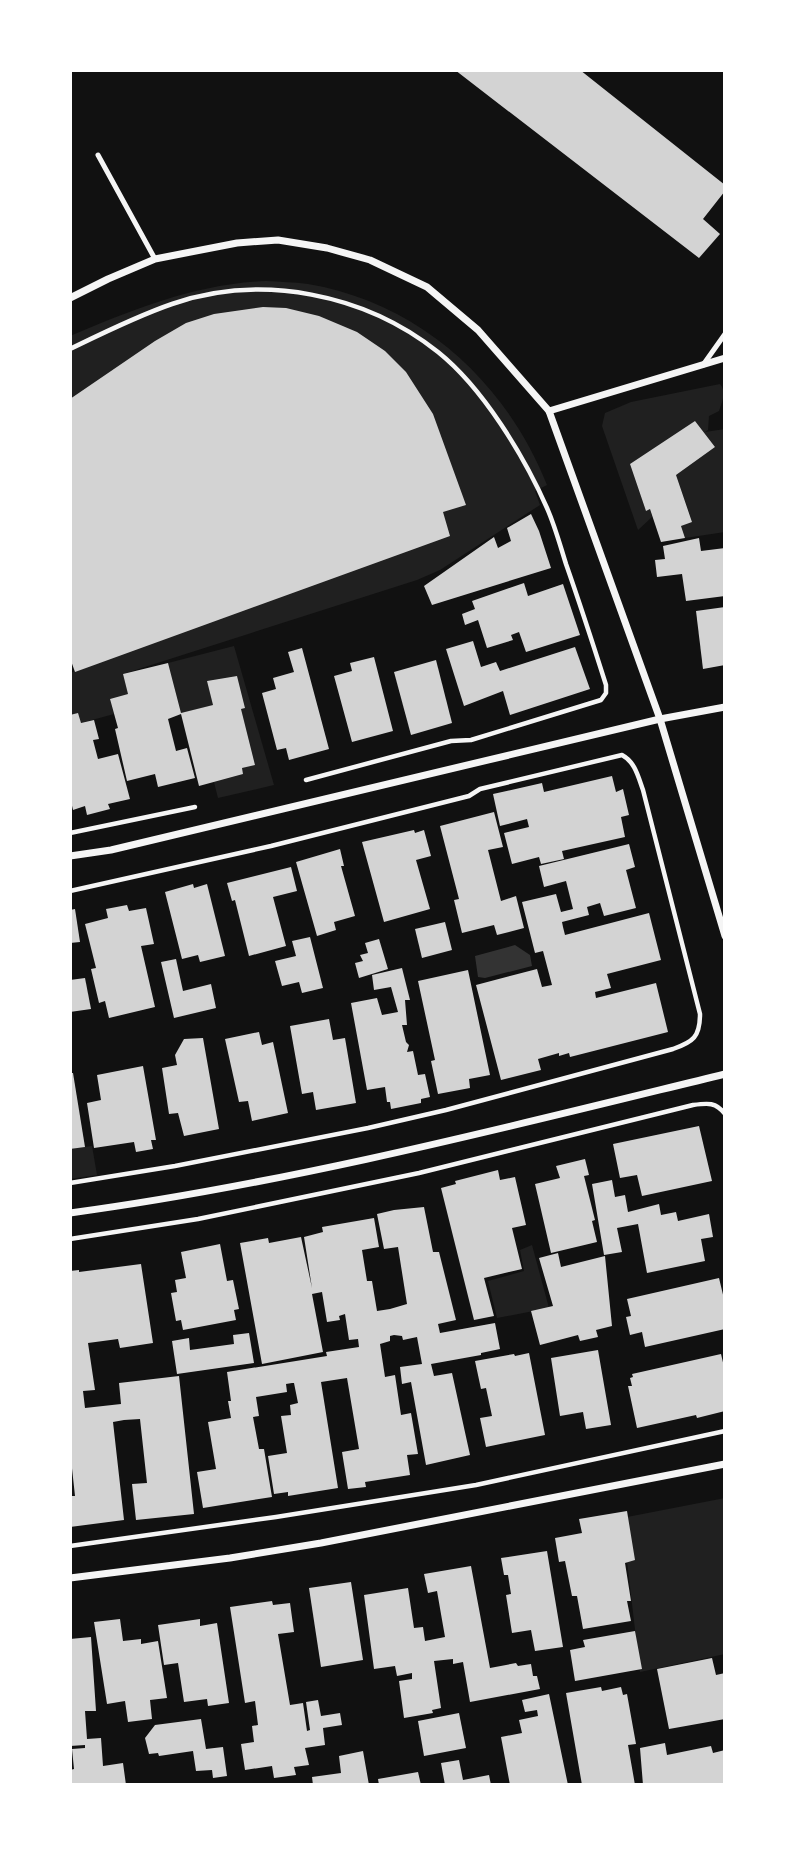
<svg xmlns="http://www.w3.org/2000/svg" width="795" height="1855" font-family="Lato,sans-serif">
<rect width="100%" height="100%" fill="#111"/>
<g fill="#202020">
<path d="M266,281c14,1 28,1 42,3 112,19 198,98 239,201l-12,6 5,14 -100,65 -23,10 -294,94 5,20 -18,5 4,15 -33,9 -11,-8v-42l5,-2 -5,-13v-322c64,-27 126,-52 196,-55z"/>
<path d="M720,384c7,8 2,18 -1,27l-10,5 -1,14 -3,2 20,-3v103l-40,6 -4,-12 11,-5 -16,-46 39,-28 -20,-26 -65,43 16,47 4,-2 2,8 -14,13 -36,-104 3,-13 26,-11z"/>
<path d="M234,646l40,139 -56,13 -4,-16 29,-8 -1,-6 13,-4 -14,-55 4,-2 -8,-31 -30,5 6,24 -32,8 -13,-50z"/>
<path d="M92,1146l5,29 -27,4v-30z"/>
<path d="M532,1245l17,63 -52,10 -9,-37 36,-10 -4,-21z"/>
<path d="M725,1498v156l-85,18 -18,-154z"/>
</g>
<path fill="#333" d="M515,945l15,10 2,11 -47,12 -7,-1 -3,-21z"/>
<g fill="#d3d3d3">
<path d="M455,70h125l145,115v6l-22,28 17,15 -21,24z"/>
<path d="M263,307l23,1 33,8 38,16 28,19 21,21 27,42 33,91 -23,7 7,24 -375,136 -5,-14v-259l85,-58 31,-18 28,-9z"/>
<path d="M695,421l20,26 -39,28 16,47 -11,4 4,12 -24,4 -11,-33 -4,2 -16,-47z"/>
<path d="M531,514l8,17 12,37 -119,37 -8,-19 70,-49 4,11 13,-7 -4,-13z"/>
<path d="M699,538l2,13 24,-3v48l-39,5 -4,-27 -25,3 -2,-17 10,-1 -2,-13z"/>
<path d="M524,583l4,13 35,-12 17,51 -54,17 -7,-20 -8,3 2,5 -26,8 -9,-28 -13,5 -3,-11 13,-5 -3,-8z"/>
<path d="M725,607v58l-22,4 -7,-58z"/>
<path d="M473,641l8,26 15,-5 4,9 75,-24 15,42 -80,26 -7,-24 -39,15 -18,-57z"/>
<path d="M302,648l27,101 -40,11 -3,-12 -9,2 -15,-57 14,-4 -3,-11 21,-6 -6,-20z"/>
<path d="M374,657l19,74 -41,11 -18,-66 18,-5 -2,-8z"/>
<path d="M436,660l16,63 -41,12 -17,-63z"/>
<path d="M168,663l13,50 32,-8 -6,-24 30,-5 8,32 -4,1 14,56 -13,3 1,6 -44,12 -18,-72 -13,5 8,32 11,-3 8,30 -37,9 -3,-13 -28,7 -12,-52 3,-1 -8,-29 18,-5 -5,-20z"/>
<path d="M78,713l3,10 13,-3 5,19 -6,1 5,19 20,-5 12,45 -22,5 2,5 -23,6 -2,-9 -12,4 -3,-13v-82z"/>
<path d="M612,776l4,16 7,-3 6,26 -8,2 4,20 -63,14 2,8 -23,5 -2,-7 -27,7 -8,-31 25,-6 -2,-8 -27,7 -7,-32 49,-11 2,9z"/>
<path d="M494,812l9,35 -15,3 13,51 15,-5 8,32 -27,7 -3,-10 -32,8 -8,-33 5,-1 -19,-73z"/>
<path d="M414,830l1,3 9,-3 7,26 -15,4 14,49 -46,13 -22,-80z"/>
<path d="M629,844l6,23 -9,3 10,38 -32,8 -4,-13 -13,4 2,8 -27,7 1,5 2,8 84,-22 12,47 -54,14 4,14 -16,4 1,6 60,-15 12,49 -98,25 -1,-4 -10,3v-3l-21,6 3,11 -40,10 -25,-95 61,-16 5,18 10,-2 -9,-34 -8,2 -13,-51 34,-8 5,18 12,-3 -7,-28 -22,6 -5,-21z"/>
<path d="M340,849l4,17h-3l14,50 -21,6 2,8 -19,6 -21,-74z"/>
<path d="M291,867l6,24 -24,6 13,49 -37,10 -14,-56 -3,1 -5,-18z"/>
<path d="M193,884l1,4 13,-4 18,72 -25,6 -2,-7 -16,4 -17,-67z"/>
<path d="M127,905l2,6 17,-3 8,36 -13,2 14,61 -46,11 -4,-17 -6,2 -8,-34 5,-1 -11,-44 23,-6 -2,-9z"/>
<path d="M75,909l5,33 -10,1v-33z"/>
<path d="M445,922l7,28 -30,8 -7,-29z"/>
<path d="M310,937l13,51 -21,5 -3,-11 -17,4 -7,-25 21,-5 -4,-15z"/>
<path d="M379,939l9,30 -29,9 -4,-15 8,-2 -3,-6 8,-2 -3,-10z"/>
<path d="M176,959l7,32 28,-7 5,24 -42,10 -13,-56z"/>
<path d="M402,968l8,32h-5l2,25h-5l4,17 3,3 -2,7 6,-1 5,24 7,-1 5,23 -9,2v4l-30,6 -1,-7h-3l-2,-15 -18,3 -16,-87 26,-5 5,17 16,-3 -7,-25 -17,3 -2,-15z"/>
<path d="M468,970l22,105 -21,4 1,9 -32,6 -7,-33 4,-1 -17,-79z"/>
<path d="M85,978l6,31 -21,3v-32z"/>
<path d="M329,1019l4,21 12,-2 11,65 -40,7 -3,-18 -11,2 -12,-68z"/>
<path d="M259,1032l3,13 11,-3 15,71 -36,8 -4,-20 -9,1 -14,-63z"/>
<path d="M203,1038l16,91 -35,7 -6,-23 -9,1 -7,-46 15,-3 -2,-10 9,-16z"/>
<path d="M143,1066l13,74h-5l2,9 -17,3 -2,-10 -40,6 -7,-45 14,-3 -4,-25z"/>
<path d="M70,1073h3l12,74 -15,2z"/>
<path d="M699,1126l13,55 -70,15 -5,-21 -17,3 -7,-34z"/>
<path d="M585,1159l4,16 -5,1 11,44 -3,1 5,21 -46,11 -16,-69 25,-6 -4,-12z"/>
<path d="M498,1170l2,10 15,-3 11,48 -14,3 10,41 -38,9 10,38 -20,4 -33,-132 15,-4 -1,-3z"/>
<path d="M612,1180l3,17 10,-2 3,17 31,-8 2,11 15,-3 2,9 31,-7 4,23 -12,2 4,22 -58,12 -9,-49 -21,4 5,24 -18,3 -12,-71z"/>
<path d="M424,1207l9,45h6l17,68 -18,4 2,9 55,-10 5,26 -19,4v2l-50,9 3,12 18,-3 18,82 -44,10 -15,-83 -9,2 -2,-17 22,-3 -5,-27 -14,3 -1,-4 -8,-1 -4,1v5l-10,3 5,33 10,-2 6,40 10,-2 7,41 -11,1 3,20 -45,7 1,5 -18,2 -6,-37 17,-3 -12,-71 -26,4 17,106 -50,8v-4l-14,2 -6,-38 19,-3 -6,-37 10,-1 -1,-10 8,-2 -4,-20h-2l-6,1 1,8 -31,5 3,19 -6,1 6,32h5l8,48 -69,11 -6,-36 19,-3 -8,-47 23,-4 -3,-17h3l-4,-29 100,-16 -1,-4 33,-5 -1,-8 -9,1 -4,-26 -6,2 1,4 -13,2 -5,-30 -10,2 11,58 -61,12 -22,-121 28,-5 1,5 32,-6 11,51 -8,-51 19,-5 -1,-5 52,-9 5,29 -17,3 5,31h5l5,30 13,-2 17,-5 -9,-57 -14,2 -7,-35 17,-4z"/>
<path d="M220,1244l7,37 6,-1 6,29 -5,1 2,10 -53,10 -2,-10 -5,1 -5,-28 6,-1 -2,-12 11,-2 -5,-26z"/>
<path d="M558,1253l3,14 44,-11 7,70 -16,4 2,7 -18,4 -2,-6 -38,10 -9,-34 22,-5 -14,-48z"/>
<path d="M141,1264l12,79 -33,5 -2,-9 -30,4 7,47 -12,1 2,17 36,-4 -2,-21 60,-7 15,138 -58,6 -4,-36 15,-1 -7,-64 -16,1 -11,2 11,98 -54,7v-31h5l-5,-46v-179l9,-1v2z"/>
<path d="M719,1278l6,25v26l-80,18 -3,-15 -12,3 -4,-18 5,-1 -4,-17z"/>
<path d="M249,1333l5,30 -77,11 -5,-33 17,-3 1,12 44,-6 -1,-9z"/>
<path d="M598,1350l13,75 -25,4 -3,-17 -23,4 -9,-58z"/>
<path d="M529,1353l16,82 -59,12 -6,-29 12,-2 -6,-28 -5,1 -6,-28 39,-7 1,2z"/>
<path d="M721,1354l4,17v40l-28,7 -1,-3 -59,13 -9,-42h4l-2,-8 3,-1 -1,-3z"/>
<path d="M627,1511l8,49 -10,3 6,38h-4l4,20 -48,8 -6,-33h-5l-7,-35 -6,1 -4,-24 27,-5 -3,-14z"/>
<path d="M547,1551l16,96 -28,4 -4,-21 -19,3 -6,-38 5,-1 -3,-19h-4l-3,-17z"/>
<path d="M471,1566l19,102 26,-5 2,3 13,-2 2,12h4l3,13 -70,13 -7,-40 -10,2v-5l-19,2 7,47 -9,2 1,3 -29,5 -5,-37 13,-2v-6l-15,3 -2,-10 -21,3 -10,-74 44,-7 6,40 9,-1 2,14 20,-4 -8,-46 -9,2 -4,-19z"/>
<path d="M351,1582l12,78 -42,7 -12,-79z"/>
<path d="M272,1601l1,4 17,-2 4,29 -16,2 12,71 13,-2 4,28 3,-1 -4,-28 12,-2 3,16 19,-3 2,12 -19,3 2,17 -20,3 4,17 -15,2 2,8 -22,3 -2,-12 -27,4 -4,-26 13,-2 -2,-16 6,-1 -3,-24 -10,2 -15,-96z"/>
<path d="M120,1619l3,22 18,-2v5l17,-3 9,57 -17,2 2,19 -24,3 -3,-21 -18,3 -13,-82z"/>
<path d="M200,1619v7l17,-3 12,80 -21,3 -1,-7 -23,3 -6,-39 -14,2 -6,-40z"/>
<path d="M635,1631l7,38 -67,12 -5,-31 15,-3 -2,-7z"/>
<path d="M91,1637l5,74h-11l2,28 14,-1 2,28 20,-3 3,22h-56v-15l4,-1 -2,-20 13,-1v-3l-15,1v-107z"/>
<path d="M712,1658l4,17 9,-2v46l-56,10 -12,-60z"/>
<path d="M601,1687l1,4 19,-4 2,8 4,-1 9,50 -8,1 7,40h-53l-16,-92z"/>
<path d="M549,1694l19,91h-58l-9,-48 21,-4 -3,-13 19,-4 -1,-6 -12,2 -3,-12z"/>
<path d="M459,1713l7,35 -42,8 -6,-35z"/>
<path d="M201,1719l5,30 17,-2 4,29 -14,2 -1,-8 -16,1 -3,-20 -34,5 -1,-3 -9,1 -4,-16 10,-13z"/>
<path d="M665,1743l2,12 44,-9 2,7 12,-3v35h-82l-3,-37z"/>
<path d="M363,1751l6,34h-56l-1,-8 29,-4 -2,-17z"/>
<path d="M459,1760l4,20 26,-5 2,10h-46l-4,-22z"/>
<path d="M418,1772l3,13h-42l-1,-6z"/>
</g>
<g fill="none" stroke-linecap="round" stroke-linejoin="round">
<g stroke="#f5f5f5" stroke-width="4.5">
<path d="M70,349c33,-16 67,-33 102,-45 90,-31 193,-10 266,48 45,36 86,104 109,156 8,18 13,37 19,56 14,40 27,80 40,121v8l-5,7 -130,40 -20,1 -145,39"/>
<path d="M70,833l125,-26"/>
<path d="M70,891l201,-45 198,-50 11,-7 142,-34c13,7 16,21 21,35l57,224c0,23 -7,28 -27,35l-227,61 -78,18 -193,38 -105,17"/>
<path d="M70,1239l128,-20 221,-46 274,-68c15,-2 23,-3 32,9"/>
<path d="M70,1546l206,-29 200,-32 249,-54"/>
</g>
<g stroke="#f5f5f5" stroke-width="5">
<path d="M98,155l57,104"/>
<path d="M703,365l22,-31"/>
</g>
<g stroke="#f5f5f5" stroke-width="7">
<path d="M70,298l38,-19 47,-20 82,-16 41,-3 49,8 43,12 57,27 51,43 71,81 111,308 65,217"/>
<path d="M549,411l176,-53"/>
<path d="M70,856l41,-6 549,-131 65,-12"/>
<path d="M70,1213c221,-30 438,-86 655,-139"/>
<path d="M70,1578l160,-20 91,-15 404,-79"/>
</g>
</g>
<rect width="795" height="1855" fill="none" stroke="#ffffff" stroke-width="144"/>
</svg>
